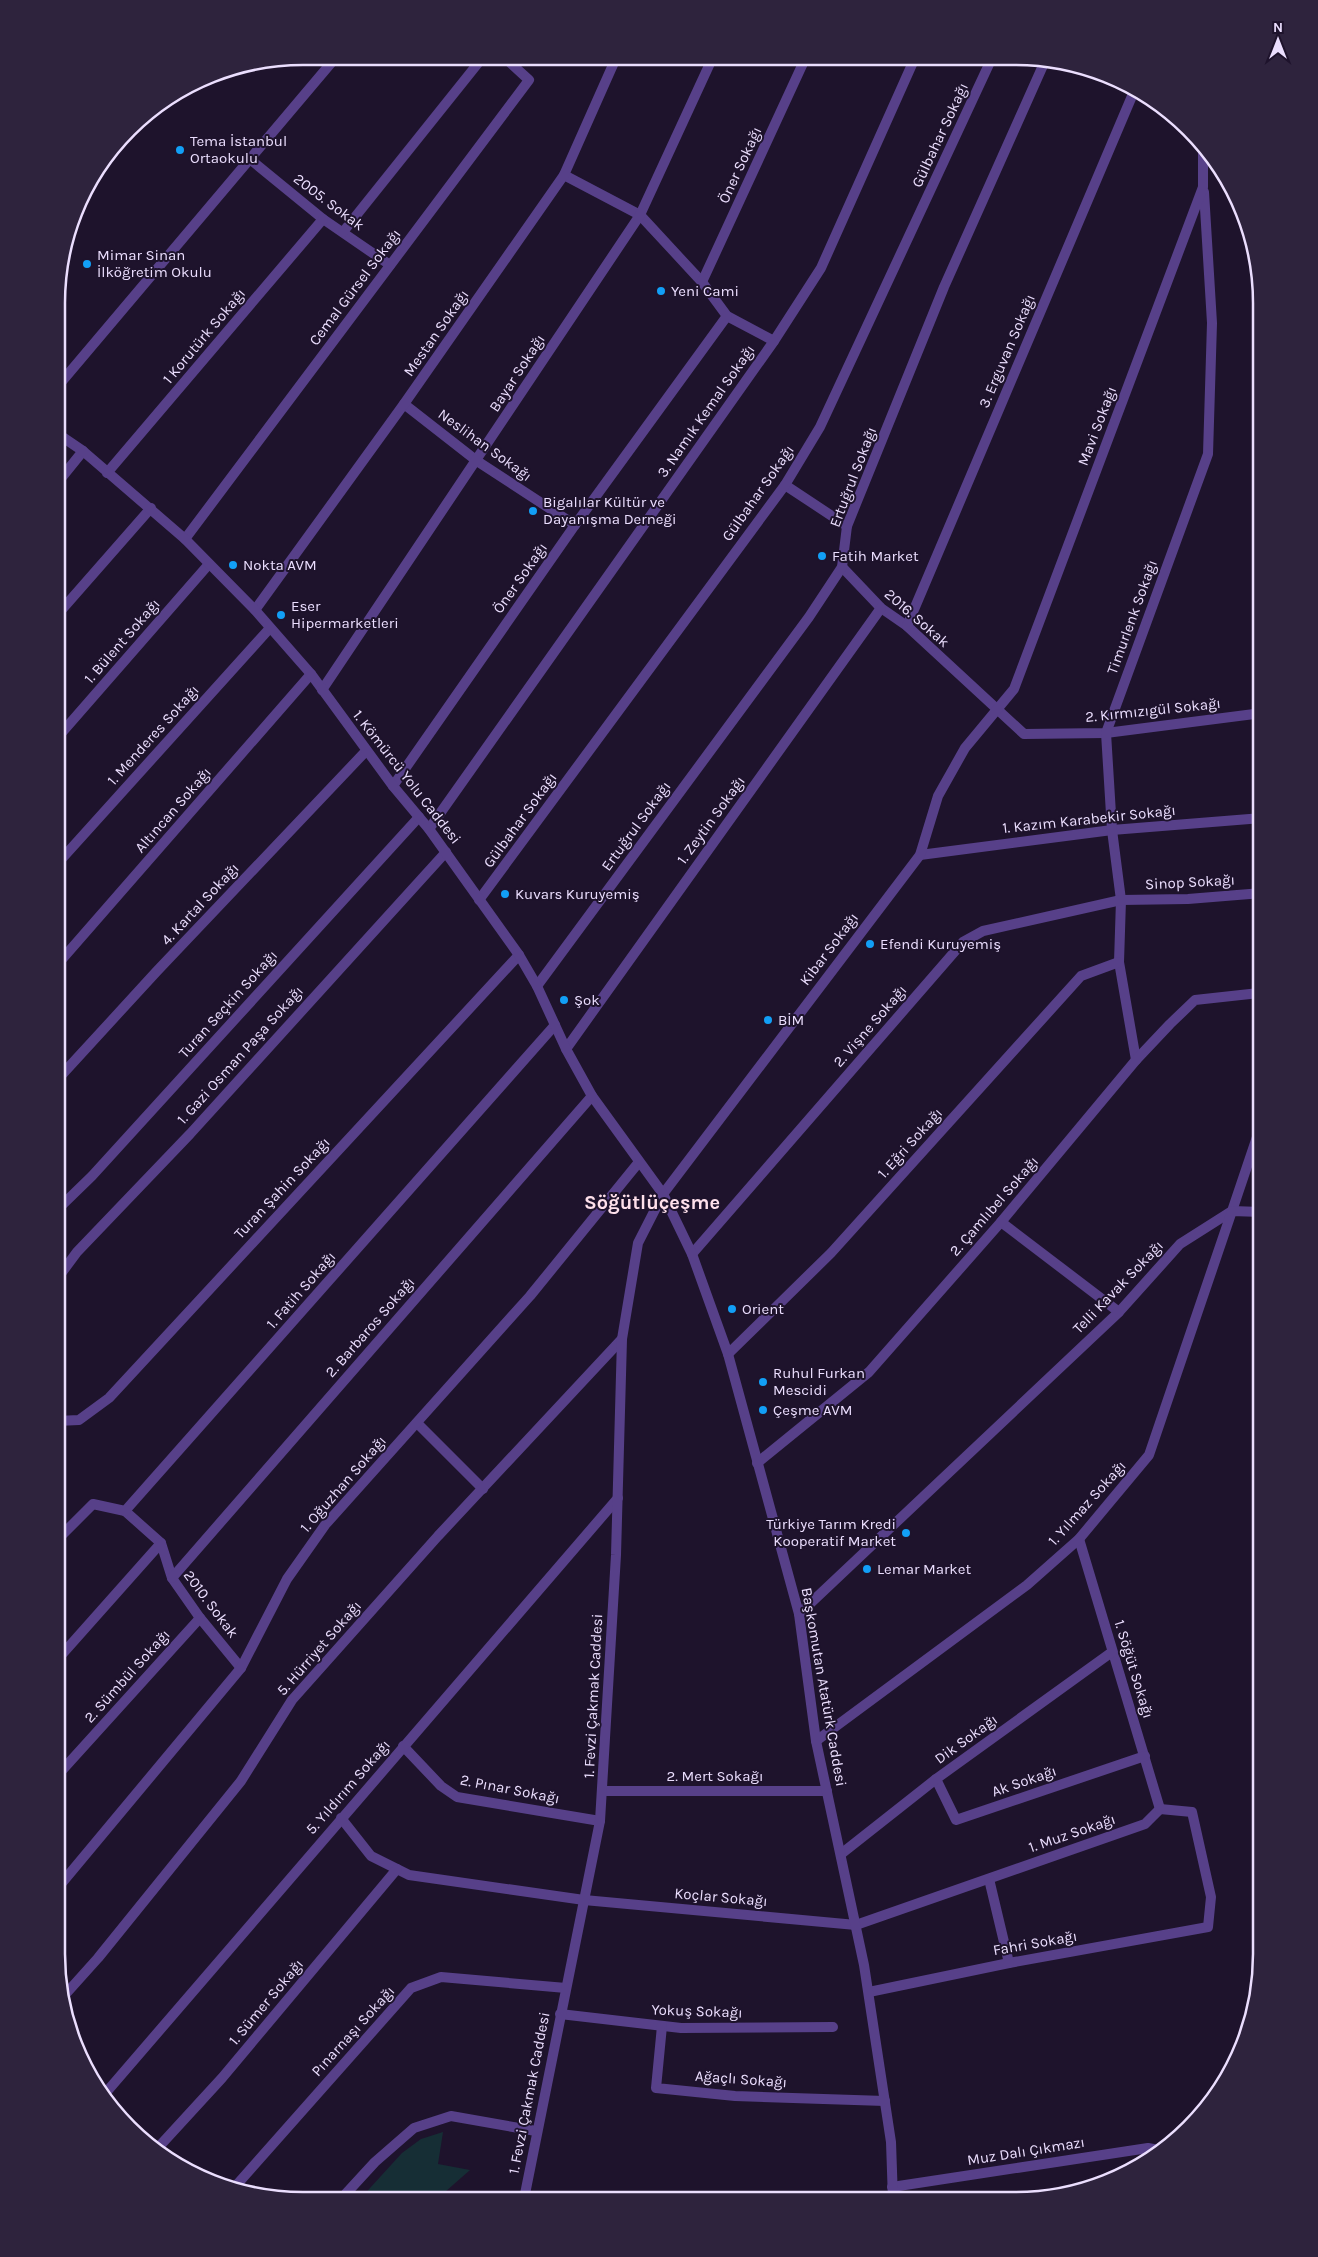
<svg xmlns="http://www.w3.org/2000/svg" width="1318" height="2257" font-family="Karla,sans-serif">
<rect width="100%" height="100%" fill="#1e132c"/>
<path fill="#162e35" d="M443,2132l-5,32 32,6 -33,29h-77l42,-46 19,-14z"/>
<g fill="none" stroke-linecap="round" stroke-linejoin="round">
<g stroke="#574089" stroke-width="10">
<path d="M251,160l72,59 67,46"/>
<path d="M564,175l76,40 62,67 25,34 47,25"/>
<path d="M343,232l140,-175"/>
<path d="M702,282l103,-223"/>
<path d="M58,386l279,-330"/>
<path d="M404,404l73,57 98,64"/>
<path d="M107,473l216,-254"/>
<path d="M58,482l25,-31"/>
<path d="M785,485l62,41"/>
<path d="M185,539l344,-459 -25,-23"/>
<path d="M842,567l39,41 26,18 117,108 82,-1 156,-20"/>
<path d="M255,610l149,-206 160,-229 52,-117"/>
<path d="M58,614l93,-106"/>
<path d="M907,626l228,-537"/>
<path d="M322,690l318,-475 72,-156"/>
<path d="M58,737l151,-173"/>
<path d="M393,786l182,-261 152,-209"/>
<path d="M429,829l345,-488 47,-73 93,-208"/>
<path d="M920,855l192,-25 150,-12"/>
<path d="M58,863l212,-235"/>
<path d="M479,900l306,-415 35,-58 171,-367"/>
<path d="M57,965l254,-291"/>
<path d="M537,986l272,-369 33,-50 5,-41 97,-239 101,-226"/>
<path d="M566,1049l315,-441"/>
<path d="M1136,1060l-17,-98 2,-62 -9,-70 -6,-97 102,-279 4,-131 -8,-131"/>
<path d="M57,1080l100,-109 209,-220"/>
<path d="M663,1194l257,-339 18,-59 27,-48 49,-59 189,-502v-41"/>
<path d="M57,1210l35,-34 327,-359"/>
<path d="M1001,1222l118,90"/>
<path d="M692,1254l271,-312 20,-11 138,-31 67,-1 74,-6"/>
<path d="M57,1279l20,-27 113,-118 256,-282"/>
<path d="M728,1354l103,-101 250,-277 38,-14"/>
<path d="M57,1421l22,-1 30,-22 410,-443"/>
<path d="M417,1423l66,66"/>
<path d="M757,1463l112,-91 132,-150 135,-162 34,-36 25,-24 64,-7"/>
<path d="M125,1511l36,32 11,35 28,40 41,50"/>
<path d="M1079,1539l81,270"/>
<path d="M57,1540l36,-36 32,7 430,-486"/>
<path d="M172,1578l420,-482"/>
<path d="M799,1614l320,-302 61,-68 52,-33 29,-86 -2,-232"/>
<path d="M57,1660l104,-117"/>
<path d="M816,1741l211,-156 52,-46 70,-84 83,-244 29,1"/>
<path d="M403,1746l38,40 16,11 143,24"/>
<path d="M56,1777l144,-159"/>
<path d="M936,1779l20,41 189,-64"/>
<path d="M602,1791h225"/>
<path d="M341,1818l30,38 38,19 175,25 272,25 289,-101 15,-15"/>
<path d="M841,1854l95,-75 176,-127"/>
<path d="M989,1879l20,84"/>
<path d="M56,1890l185,-222 46,-89 38,-54 205,-229 109,-134"/>
<path d="M869,1992l140,-29 199,-36 3,-30 -19,-85 -32,-3"/>
<path d="M63,1997l35,-39 143,-177 51,-81 146,-164 184,-197"/>
<path d="M560,2014l121,14 152,-1"/>
<path d="M662,2026l-6,62 79,8 150,5"/>
<path d="M103,2096l515,-598"/>
<path d="M155,2151l67,-73 175,-209"/>
<path d="M892,2187l256,-39 16,3"/>
<path d="M233,2189l178,-201 30,-11 125,11"/>
<path d="M341,2199l34,-37 39,-34 37,-12 85,15"/>
</g>
<g stroke="#574089" stroke-width="10">
<path d="M58,434l25,17 102,88 70,71 56,64 82,112 36,43 90,126 18,31 29,63 26,47 71,98 29,60 36,100 71,260 17,127 48,224 27,177 2,58"/>
<path d="M524,2199l76,-378 16,-266 6,-216 16,-96 25,-49"/>
</g>
</g>
<g fill="#129ff6" stroke="#1e132c" stroke-width="2">
<circle cx="180" cy="150" r="5"/>
<circle cx="87" cy="264" r="5"/>
<circle cx="661" cy="291" r="5"/>
<circle cx="533" cy="511" r="5"/>
<circle cx="822" cy="556" r="5"/>
<circle cx="233" cy="565" r="5"/>
<circle cx="281" cy="615" r="5"/>
<circle cx="505" cy="894" r="5"/>
<circle cx="870" cy="944" r="5"/>
<circle cx="564" cy="1000" r="5"/>
<circle cx="768" cy="1020" r="5"/>
<circle cx="732" cy="1309" r="5"/>
<circle cx="763" cy="1382" r="5"/>
<circle cx="763" cy="1410" r="5"/>
<circle cx="906" cy="1533" r="5"/>
<circle cx="867" cy="1569" r="5"/>
</g>
<g text-anchor="middle" dominant-baseline="central" stroke-width="4" stroke-linejoin="round" paint-order="stroke">
<g font-size="15" fill="#ebdefe" stroke="#1e132c">
<text transform="translate(940 135) rotate(-65)">Gülbahar Sokağı</text>
<text transform="translate(740 165) rotate(-65)">Öner Sokağı</text>
<text transform="translate(329 202) rotate(37)">2005. Sokak</text>
<text transform="translate(355 287) rotate(-53)">Cemal Gürsel Sokağı</text>
<text transform="translate(436 333) rotate(-55)">Mestan Sokağı</text>
<text transform="translate(204 336) rotate(-50)">1 Korutürk Sokağı</text>
<text transform="translate(1007 351) rotate(-67)">3. Erguvan Sokağı</text>
<text transform="translate(517 373) rotate(-57)">Bayar Sokağı</text>
<text transform="translate(706 411) rotate(-55)">3. Namık Kemal Sokağı</text>
<text transform="translate(1097 426) rotate(-69)">Mavi Sokağı</text>
<text transform="translate(485 445) rotate(36)">Neslihan Sokağı</text>
<text transform="translate(853 477) rotate(-69)">Ertuğrul Sokağı</text>
<text transform="translate(758 493) rotate(-55)">Gülbahar Sokağı</text>
<text transform="translate(520 578) rotate(-55)">Öner Sokağı</text>
<text transform="translate(1132 617) rotate(-70)">Timurlenk Sokağı</text>
<text transform="translate(917 618) rotate(41)">2016. Sokak</text>
<text transform="translate(122 641) rotate(-49)">1. Bülent Sokağı</text>
<text transform="translate(1153 710) rotate(-6)">2. Kırmızıgül Sokağı</text>
<text transform="translate(153 735) rotate(-48)">1. Menderes Sokağı</text>
<text transform="translate(407 777) rotate(52)">1. Kömürcü Yolu Caddesi</text>
<text transform="translate(173 810) rotate(-49)">Altıncan Sokağı</text>
<text transform="translate(1089 819) rotate(-6)">1. Kazım Karabekir Sokağı</text>
<text transform="translate(520 820) rotate(-54)">Gülbahar Sokağı</text>
<text transform="translate(711 820) rotate(-54)">1. Zeytin Sokağı</text>
<text transform="translate(636 826) rotate(-54)">Ertuğrul Sokağı</text>
<text transform="translate(1190 882) rotate(-3)">Sinop Sokağı</text>
<text transform="translate(200 904) rotate(-47)">4. Kartal Sokağı</text>
<text transform="translate(829 949) rotate(-53)">Kibar Sokağı</text>
<text transform="translate(228 1004) rotate(-48)">Turan Seçkin Sokağı</text>
<text transform="translate(870 1026) rotate(-49)">2. Vişne Sokağı</text>
<text transform="translate(240 1055) rotate(-48)">1. Gazi Osman Paşa Sokağı</text>
<text transform="translate(910 1143) rotate(-48)">1. Eğri Sokağı</text>
<text transform="translate(282 1188) rotate(-47)">Turan Şahin Sokağı</text>
<text transform="translate(994 1206) rotate(-49)">2. Çamlıbel Sokağı</text>
<text transform="translate(1118 1287) rotate(-46)">Telli Kavak Sokağı</text>
<text transform="translate(301 1290) rotate(-49)">1. Fatih Sokağı</text>
<text transform="translate(370 1327) rotate(-49)">2. Barbaros Sokağı</text>
<text transform="translate(343 1484) rotate(-49)">1. Oğuzhan Sokağı</text>
<text transform="translate(1087 1503) rotate(-48)">1. Yılmaz Sokağı</text>
<text transform="translate(211 1604) rotate(53)">2010. Sokak</text>
<text transform="translate(319 1648) rotate(-49)">5. Hürriyet Sokağı</text>
<text transform="translate(1134 1669) rotate(73)">1. Söğüt Sokağı</text>
<text transform="translate(127 1676) rotate(-48)">2. Sümbül Sokağı</text>
<text transform="translate(824 1687) rotate(80)">Başkomutan Atatürk Caddesi</text>
<text transform="translate(593 1696) rotate(-87)">1. Fevzi Çakmak Caddesi</text>
<text transform="translate(966 1739) rotate(-36)">Dik Sokağı</text>
<text x="715" y="1776">2. Mert Sokağı</text>
<text transform="translate(1024 1781) rotate(-19)">Ak Sokağı</text>
<text transform="translate(348 1787) rotate(-49)">5. Yıldırım Sokağı</text>
<text transform="translate(510 1789) rotate(11)">2. Pınar Sokağı</text>
<text transform="translate(1072 1833) rotate(-19)">1. Muz Sokağı</text>
<text transform="translate(721 1897) rotate(5)">Koçlar Sokağı</text>
<text transform="translate(1035 1943) rotate(-10)">Fahri Sokağı</text>
<text transform="translate(266 2002) rotate(-50)">1. Sümer Sokağı</text>
<text transform="translate(697 2011) rotate(2)">Yokuş Sokağı</text>
<text transform="translate(353 2031) rotate(-48)">Pınarnaşı Sokağı</text>
<text transform="translate(741 2079) rotate(4)">Ağaçlı Sokağı</text>
<text transform="translate(529 2093) rotate(-79)">1. Fevzi Çakmak Caddesi</text>
<text transform="translate(1026 2151) rotate(-9)">Muz Dalı Çıkmazı</text>
</g>
<g font-size="15" fill="#ebdefe" stroke="#1e132c" text-anchor="start">
<text x="190" y="141">Tema İstanbul<tspan x="190" dy="17">Ortaokulu</tspan></text>
<text x="97" y="255">Mimar Sinan<tspan x="97" dy="17">İlköğretim Okulu</tspan></text>
<text x="671" y="291">Yeni Cami</text>
<text x="543" y="502">Bigalılar Kültür ve<tspan x="543" dy="17">Dayanışma Derneği</tspan></text>
<text x="832" y="556">Fatih Market</text>
<text x="243" y="565">Nokta AVM</text>
<text x="291" y="606">Eser<tspan x="291" dy="17">Hipermarketleri</tspan></text>
<text x="515" y="894">Kuvars Kuruyemiş</text>
<text x="880" y="944">Efendi Kuruyemiş</text>
<text x="574" y="1000">Şok</text>
<text x="778" y="1020">BİM</text>
<text x="742" y="1309">Orient</text>
<text x="773" y="1373">Ruhul Furkan<tspan x="773" dy="17">Mescidi</tspan></text>
<text x="773" y="1410">Çeşme AVM</text>
<text x="896" y="1524" text-anchor="end">Türkiye Tarım Kredi<tspan x="896" dy="17">Kooperatif Market</tspan></text>
<text x="877" y="1569">Lemar Market</text>
</g>
<g font-size="20" font-weight="bold" fill="#fee0eb" stroke="#1e132c">
<text x="652" y="1202">Söğütlüçeşme</text>
</g>
</g>
<path d="M0 0H1318V2257H0ZM303 65H1015A238 238 0 0 1 1253 303V1954A238 238 0 0 1 1015 2192H303A238 238 0 0 1 65 1954V303A238 238 0 0 1 303 65Z" fill="#2e233d" fill-rule="evenodd"/>
<path fill="none" stroke="#ebdefe" stroke-width="2.5" d="M303 65H1015A238 238 0 0 1 1253 303V1954A238 238 0 0 1 1015 2192H303A238 238 0 0 1 65 1954V303A238 238 0 0 1 303 65Z"/>
<g transform="translate(1278 40)" stroke="#1e132c" stroke-width="4" paint-order="stroke">
<path d="M0-4L9 19L0 12L-9 19Z" fill="#ebdefe"/>
<text y="-8" font-size="14" font-weight="bold" text-anchor="middle" fill="#ebdefe">N</text>
</g>
</svg>
